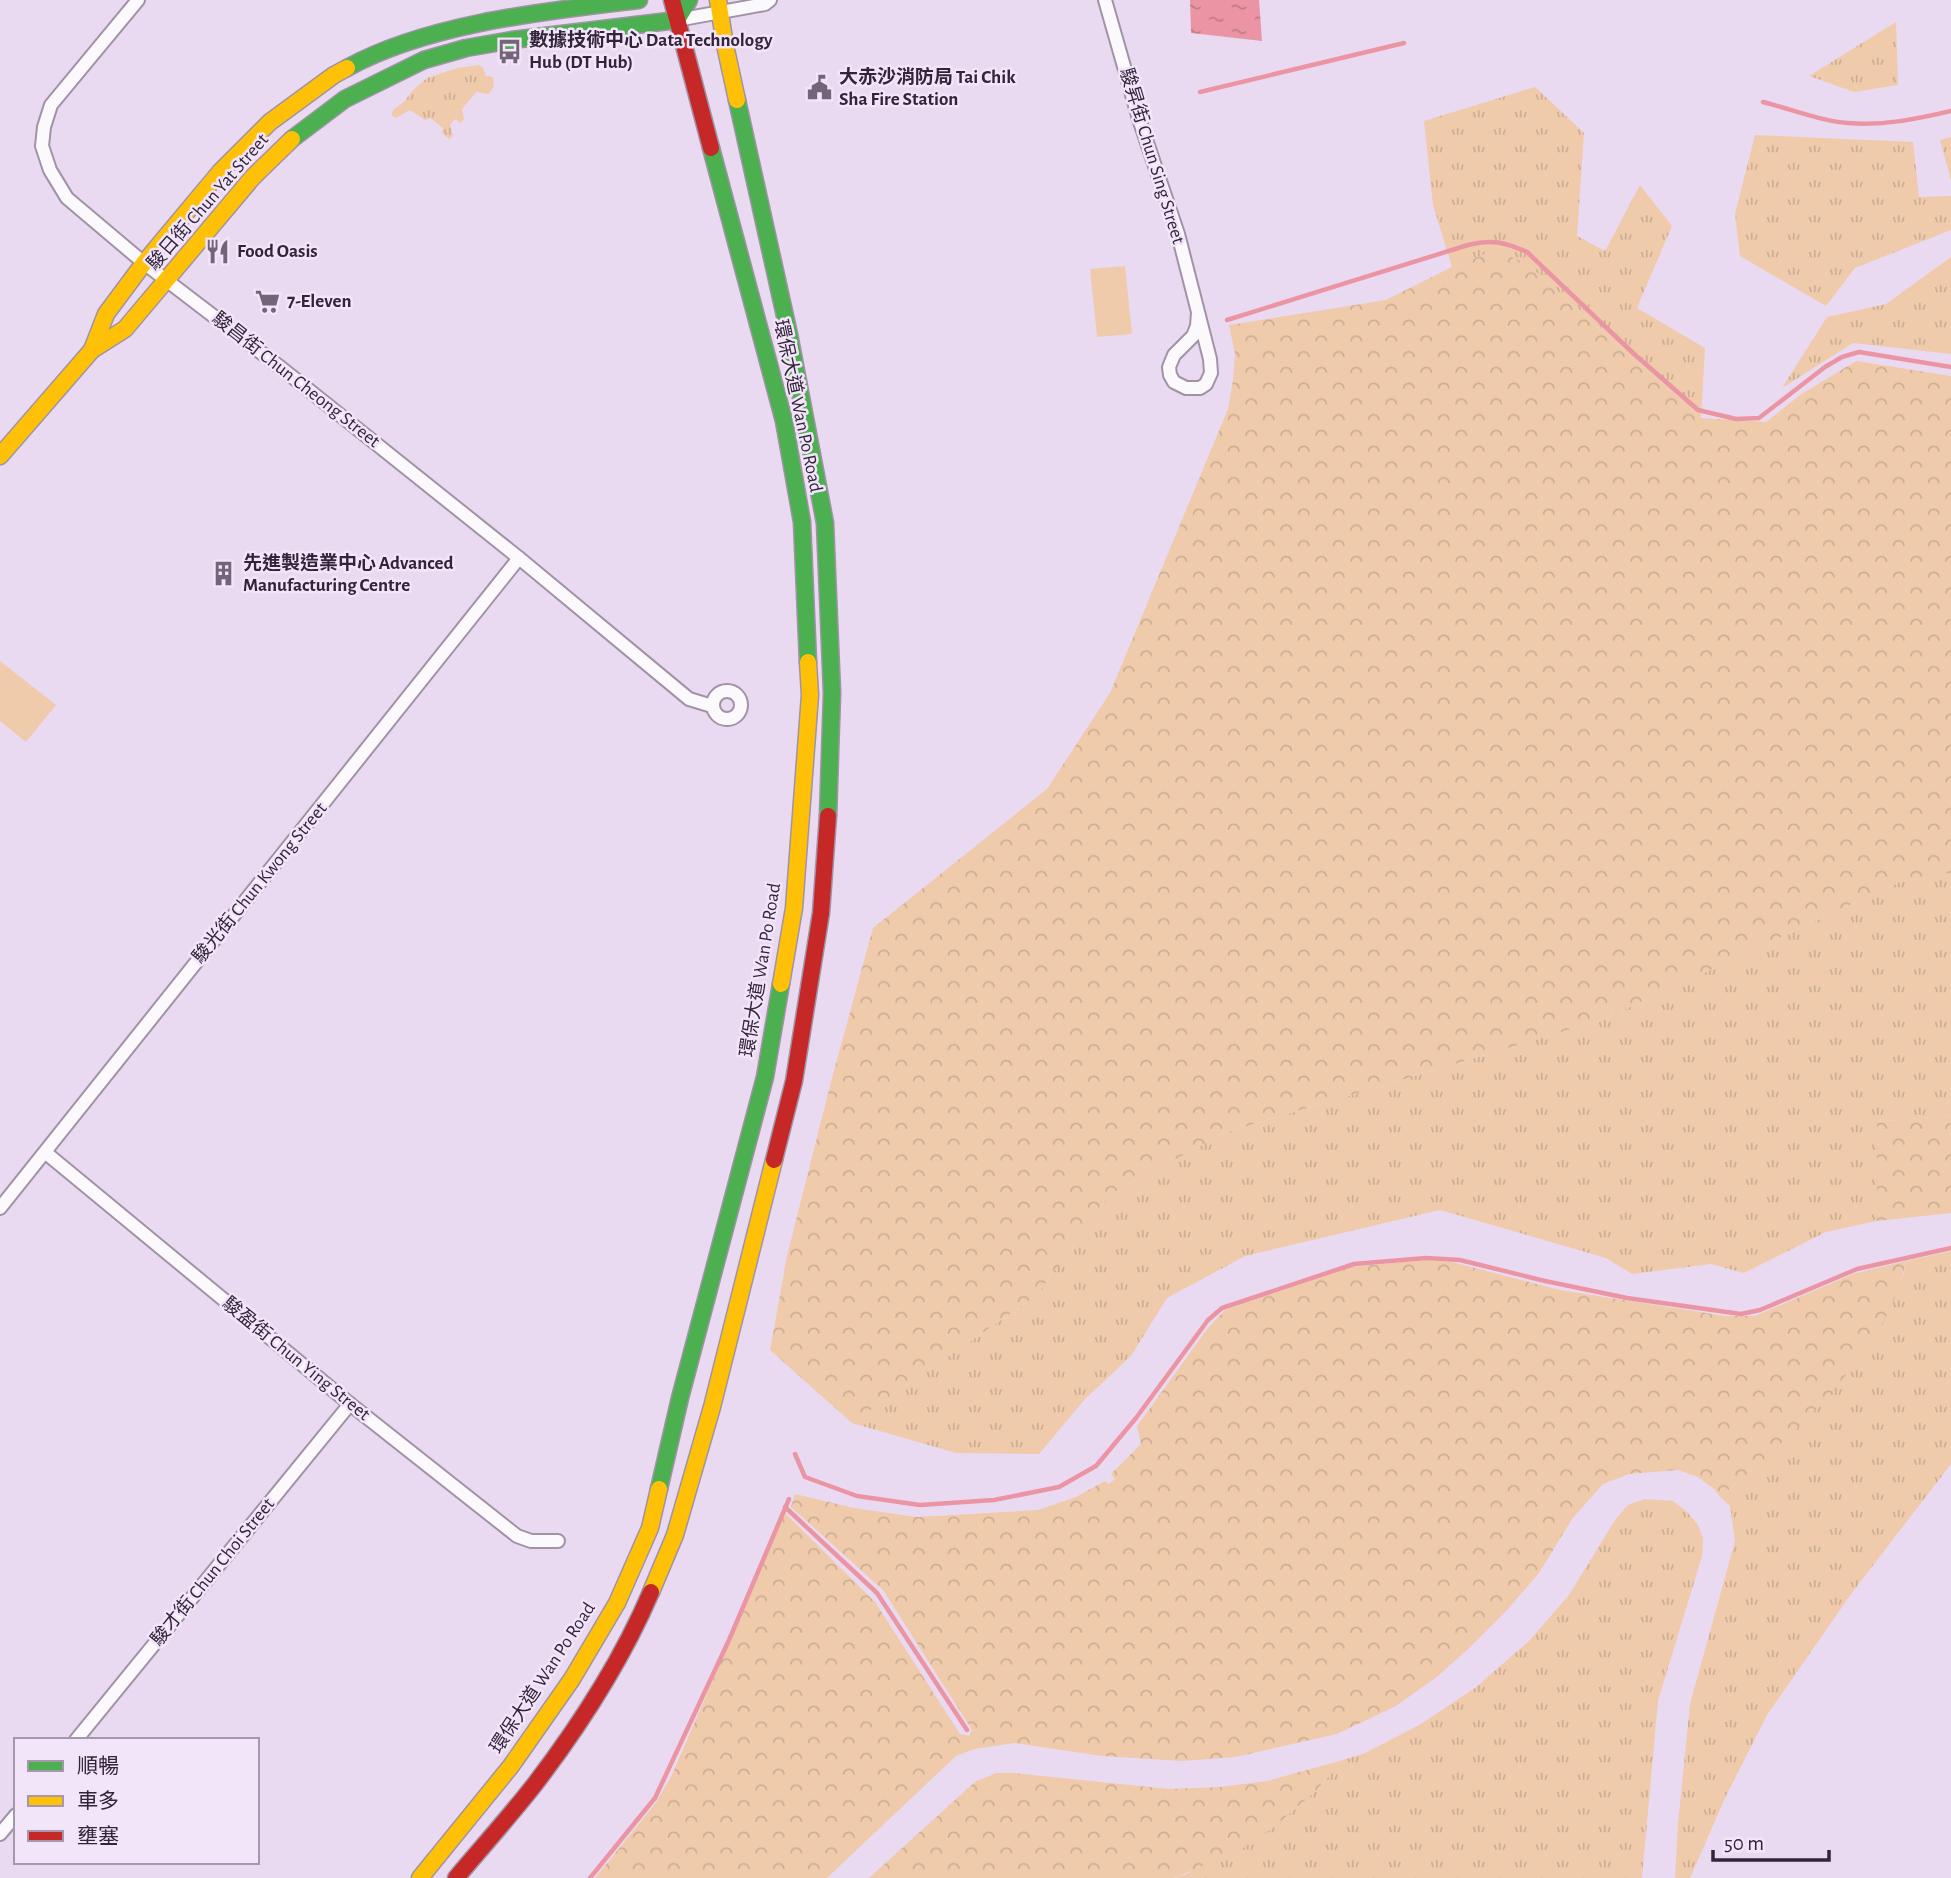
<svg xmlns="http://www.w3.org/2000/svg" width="1951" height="1878" font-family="'Alegreya Sans','Noto Sans TC',sans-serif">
<defs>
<pattern id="grass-tufts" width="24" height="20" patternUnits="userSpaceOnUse" patternTransform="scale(1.75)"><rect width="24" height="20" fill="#efcbab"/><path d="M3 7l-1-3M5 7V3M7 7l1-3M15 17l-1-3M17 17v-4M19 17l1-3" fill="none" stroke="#cdae94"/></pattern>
<pattern id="forest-crowns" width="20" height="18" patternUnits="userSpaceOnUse" patternTransform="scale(1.75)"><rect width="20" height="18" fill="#efcbab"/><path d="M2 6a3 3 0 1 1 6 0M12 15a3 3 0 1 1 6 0" fill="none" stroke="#cdae94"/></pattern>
<pattern id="water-ripples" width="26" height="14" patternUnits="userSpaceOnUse" patternTransform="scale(1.75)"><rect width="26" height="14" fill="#eb95a4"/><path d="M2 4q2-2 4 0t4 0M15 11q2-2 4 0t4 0" fill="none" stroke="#bf7987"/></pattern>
</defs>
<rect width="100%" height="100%" fill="#eadaf1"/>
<g fill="url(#grass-tufts)">
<path d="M1896,22l2,63 -44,7 -45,-16z"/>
<path d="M479,65l4,3 3,8 7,1 1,9 -5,8 -13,-2 -14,17 2,10 -3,4 -6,-4 -5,6 3,11 -4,3 -7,-6 1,-5 -13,-10 -5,2 -15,-10 -14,8 -4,-2 1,-6 11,-8 10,-13 13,-11 30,-10z"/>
<path d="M1535,87l49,46 -7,103 28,15 35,-66 32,41 -35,82 68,40 -4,70 -136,-119 -37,-35 -43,-10 -33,13 -19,-62 -9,-84z"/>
<path d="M1755,135l158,7 6,55 32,-1v34l-96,38 -29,38 -86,-50 -5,-42z"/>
<path d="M1951,137v44l-11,-41z"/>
<path d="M1951,257v97l-98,-11 -71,45 45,-71 59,-13z"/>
<path d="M1951,873v242l-74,7v99l-51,11 -82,41 -33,-9 -79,10 -26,-16 -166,-48 -195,46 -78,42 -36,58 -46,43 -46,55 -83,-1 -104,-30 185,-128 73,-101 117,-62 375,-112 300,-139z"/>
<path d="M1951,1251v213l-100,130 -84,121 -41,81 -36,82h-15l3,-54 12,-120 45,-163 -5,-35 -10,-9 33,-28 84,-84 50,-71 17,-41 2,-12z"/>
<path d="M1645,1499l28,2 14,11 11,13 5,13 -1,18 -44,145 -16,177h-468l12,-4 130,-83 27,-31 22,-7 56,-29 54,-36 54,-47 40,-46 46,-75 13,-15z"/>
</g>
<g fill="url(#forest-crowns)">
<path d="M1485,254l22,1 21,9 37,35 136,119 65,4 34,-27 56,-34 95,15v497l-49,8 -300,139 -375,112 -117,62 -73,101 -185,128 -82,-73 17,-94 45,-178 41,-150 174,-139 63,-96 118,-284 5,-29 2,-26 -6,-29 157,-25 66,-33z"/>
<path d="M1951,1115v98l-74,8v-99z"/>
<path d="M1426,1260l26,2 108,28 166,26h29l98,-42 53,-13c-15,88 -120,181 -186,236l-5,-7 -17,-13 -20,-7 -49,4 -26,10 -31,35 -33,54 -31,36 -40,40 -30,27 -42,30 -59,28 -102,23 -53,4 -80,-5 -87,-13 -41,6 -18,7 -129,122h-232l60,-74 16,-27 114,-264 90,89 85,132 9,2 3,-6 -89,-140 -92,-83 4,-13 59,14 63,9 121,-7 38,-13 29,-16 4,3 6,-5 -4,-5 30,-30 -4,-18 71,-98 17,-18 125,-43z"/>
<path d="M1343,1760l-27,31 -42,36 -29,20 -71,31h-305l107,-97 21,-8h16l156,16 51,-2 47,-6z"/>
</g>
<g fill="#efcbab">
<path d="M1125,266l7,68 -35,3 -7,-68z"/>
<path d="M0,661l56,44 -30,37 -26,-21z"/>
</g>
<path fill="url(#water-ripples)" d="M1190,0h69l3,41 -71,-8z"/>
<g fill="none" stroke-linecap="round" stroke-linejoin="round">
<g stroke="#eb95a4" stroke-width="4.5">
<path d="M1200,92l204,-49"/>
<path d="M1763,102c28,7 57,19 85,21 35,3 69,-4 103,-12"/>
<path d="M1227,320l241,-75c24,-6 36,-3 59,7l106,101 65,57 38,9 23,-1 66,-51 17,-10 17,-5 92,15"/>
<path d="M795,1454l10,23 52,19 63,9 74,-5 65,-13 37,-21 40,-48 72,-98 14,-12 132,-44 72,-6 34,2 85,21 82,17 114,16 19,-4 97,-41 94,-21"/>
<path d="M785,1507l92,86 90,137"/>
<path d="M590,1878l65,-80 74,-158 60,-141"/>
</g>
<defs>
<g id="street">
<path d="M138,0l-87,105 -7,22 -2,19 8,24 17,28 77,65 136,104 239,191 170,141 23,7"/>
<path d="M1105,0l34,119 39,115 20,78 12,47 1,14 -5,11 -6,4h-14l-12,-6 -4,-7 -1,-8 5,-12 19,-19 4,-10 1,-14"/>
<path d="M677,20l88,-16 5,-4"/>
<circle cx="727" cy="705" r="14"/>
<path d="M46,1153l304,251 167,132 14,5h27"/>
<path d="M0,1208l519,-650"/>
<path d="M76,1740l274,-336"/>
<path d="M0,1834l16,-19"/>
</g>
<g id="fast">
<path d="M677,20l12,-20"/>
<path d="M347,68c81,-45 200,-57 292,-68"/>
<path d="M737,100l52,234 36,189 7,170 -4,123"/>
<path d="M292,139l53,-40 79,-39 42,-12 46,-8 165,-20"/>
<path d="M711,148l73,273 18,101 6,140"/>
<path d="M659,1489l21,-91 85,-321 16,-93"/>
</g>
<g id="slow">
<path d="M718,0l7,45 12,55"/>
<path d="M92,350l14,-36 38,-51 76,-91 50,-50 64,-47 13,-7"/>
<path d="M0,456l92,-106 33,-21 128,-152 39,-38"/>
<path d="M781,984l13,-76 16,-213 -2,-33"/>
<path d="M651,1592l24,-57 37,-128 62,-247"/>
<path d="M420,1878l91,-112 61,-87 45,-76 33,-75 9,-39"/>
</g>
<g id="jam">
<path d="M672,0l39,148"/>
<path d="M774,1160l20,-79 27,-168 7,-97"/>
<path d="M456,1878c26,-31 54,-62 79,-94 45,-59 87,-124 116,-192"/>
</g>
</defs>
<use href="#street" stroke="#a093a6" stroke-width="16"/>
<use href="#fast" stroke="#a093a6" stroke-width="19"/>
<use href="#slow" stroke="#a093a6" stroke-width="19"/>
<use href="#jam" stroke="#a093a6" stroke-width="19"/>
<use href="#street" stroke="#fcf9fd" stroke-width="12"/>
<use href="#fast" stroke="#4caf50" stroke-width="16"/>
<use href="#slow" stroke="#ffc107" stroke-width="16"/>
<use href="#jam" stroke="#c62828" stroke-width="16"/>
</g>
<defs>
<symbol id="bus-bare" viewBox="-9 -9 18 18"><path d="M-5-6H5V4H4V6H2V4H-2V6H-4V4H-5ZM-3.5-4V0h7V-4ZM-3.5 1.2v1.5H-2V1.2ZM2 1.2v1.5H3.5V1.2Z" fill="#736479" stroke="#f2e4f9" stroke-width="2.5" paint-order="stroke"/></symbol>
<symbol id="civic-bare" viewBox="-9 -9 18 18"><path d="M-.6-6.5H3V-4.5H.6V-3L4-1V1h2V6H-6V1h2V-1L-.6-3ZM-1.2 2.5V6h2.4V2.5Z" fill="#736479" stroke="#f2e4f9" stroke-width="2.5" paint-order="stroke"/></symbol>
<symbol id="restaurant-bare" viewBox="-9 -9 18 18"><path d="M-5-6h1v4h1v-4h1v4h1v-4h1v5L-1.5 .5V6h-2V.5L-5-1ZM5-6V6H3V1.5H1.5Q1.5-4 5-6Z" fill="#736479" stroke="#f2e4f9" stroke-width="2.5" paint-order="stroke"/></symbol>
<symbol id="supermarket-bare" viewBox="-9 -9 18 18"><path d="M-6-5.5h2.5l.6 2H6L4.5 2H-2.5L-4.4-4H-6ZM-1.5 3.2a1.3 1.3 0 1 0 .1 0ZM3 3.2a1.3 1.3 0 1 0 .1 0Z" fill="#736479" stroke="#f2e4f9" stroke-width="2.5" paint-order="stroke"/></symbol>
<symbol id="building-bare" viewBox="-9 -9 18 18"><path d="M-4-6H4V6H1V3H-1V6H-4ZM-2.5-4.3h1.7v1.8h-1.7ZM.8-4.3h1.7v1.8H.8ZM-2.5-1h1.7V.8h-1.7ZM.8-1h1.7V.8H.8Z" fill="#736479" stroke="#f2e4f9" stroke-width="2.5" paint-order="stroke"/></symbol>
</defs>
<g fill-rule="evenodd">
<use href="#bus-bare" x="492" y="34" width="35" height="35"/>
<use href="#civic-bare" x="802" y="70" width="35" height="35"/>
<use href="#restaurant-bare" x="200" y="234" width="35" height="35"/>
<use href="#supermarket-bare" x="250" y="284" width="35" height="35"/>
<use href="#building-bare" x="206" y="556" width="35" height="35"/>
</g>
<g text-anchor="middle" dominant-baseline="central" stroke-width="5" stroke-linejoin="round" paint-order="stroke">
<g font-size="19" font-weight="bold" fill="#332539" stroke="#f2e4f9" text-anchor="start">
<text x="529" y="40">數據技術中心 Data Technology<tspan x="529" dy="22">Hub (DT Hub)</tspan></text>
<text x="839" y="77">大赤沙消防局 Tai Chik<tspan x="839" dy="22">Sha Fire Station</tspan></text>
<text x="237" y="251">Food Oasis</text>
<text x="287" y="301">7-Eleven</text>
<text x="243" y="563">先進製造業中心 Advanced<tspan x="243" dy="22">Manufacturing Centre</tspan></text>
</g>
<g font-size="19" fill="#332539" stroke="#f2e4f9">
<text transform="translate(1152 156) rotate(73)">駿昇街 Chun Sing Street</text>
<text transform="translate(208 202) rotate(-49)">駿日街 Chun Yat Street</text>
<text transform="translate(296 380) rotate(38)">駿昌街 Chun Cheong Street</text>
<text transform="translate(798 406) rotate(78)">環保大道 Wan Po Road</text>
<text transform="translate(260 883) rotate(-51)">駿光街 Chun Kwong Street</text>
<text transform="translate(761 970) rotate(-81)">環保大道 Wan Po Road</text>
<text transform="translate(296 1359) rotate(39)">駿盈街 Chun Ying Street</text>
<text transform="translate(213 1572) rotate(-51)">駿才街 Chun Choi Street</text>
<text transform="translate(543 1678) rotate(-57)">環保大道 Wan Po Road</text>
</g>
</g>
<rect x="14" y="1738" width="245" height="126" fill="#f2e4f9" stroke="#a698ac" stroke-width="2"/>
<rect x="28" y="1761" width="35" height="10" fill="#4caf50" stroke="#a698ac" stroke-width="2"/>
<text x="77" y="1773" font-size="21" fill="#332539">順暢</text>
<rect x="28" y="1796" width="35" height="10" fill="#ffc107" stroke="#a698ac" stroke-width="2"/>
<text x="77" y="1808" font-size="21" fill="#332539">車多</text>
<rect x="28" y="1831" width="35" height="10" fill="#c62828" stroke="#a698ac" stroke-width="2"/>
<text x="77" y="1843" font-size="21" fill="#332539">壅塞</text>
<path d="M1713 1850v10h116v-10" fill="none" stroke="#332539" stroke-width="3.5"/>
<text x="1724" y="1850" font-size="21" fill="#332539" stroke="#f2e4f9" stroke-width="5" paint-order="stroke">50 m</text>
</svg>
